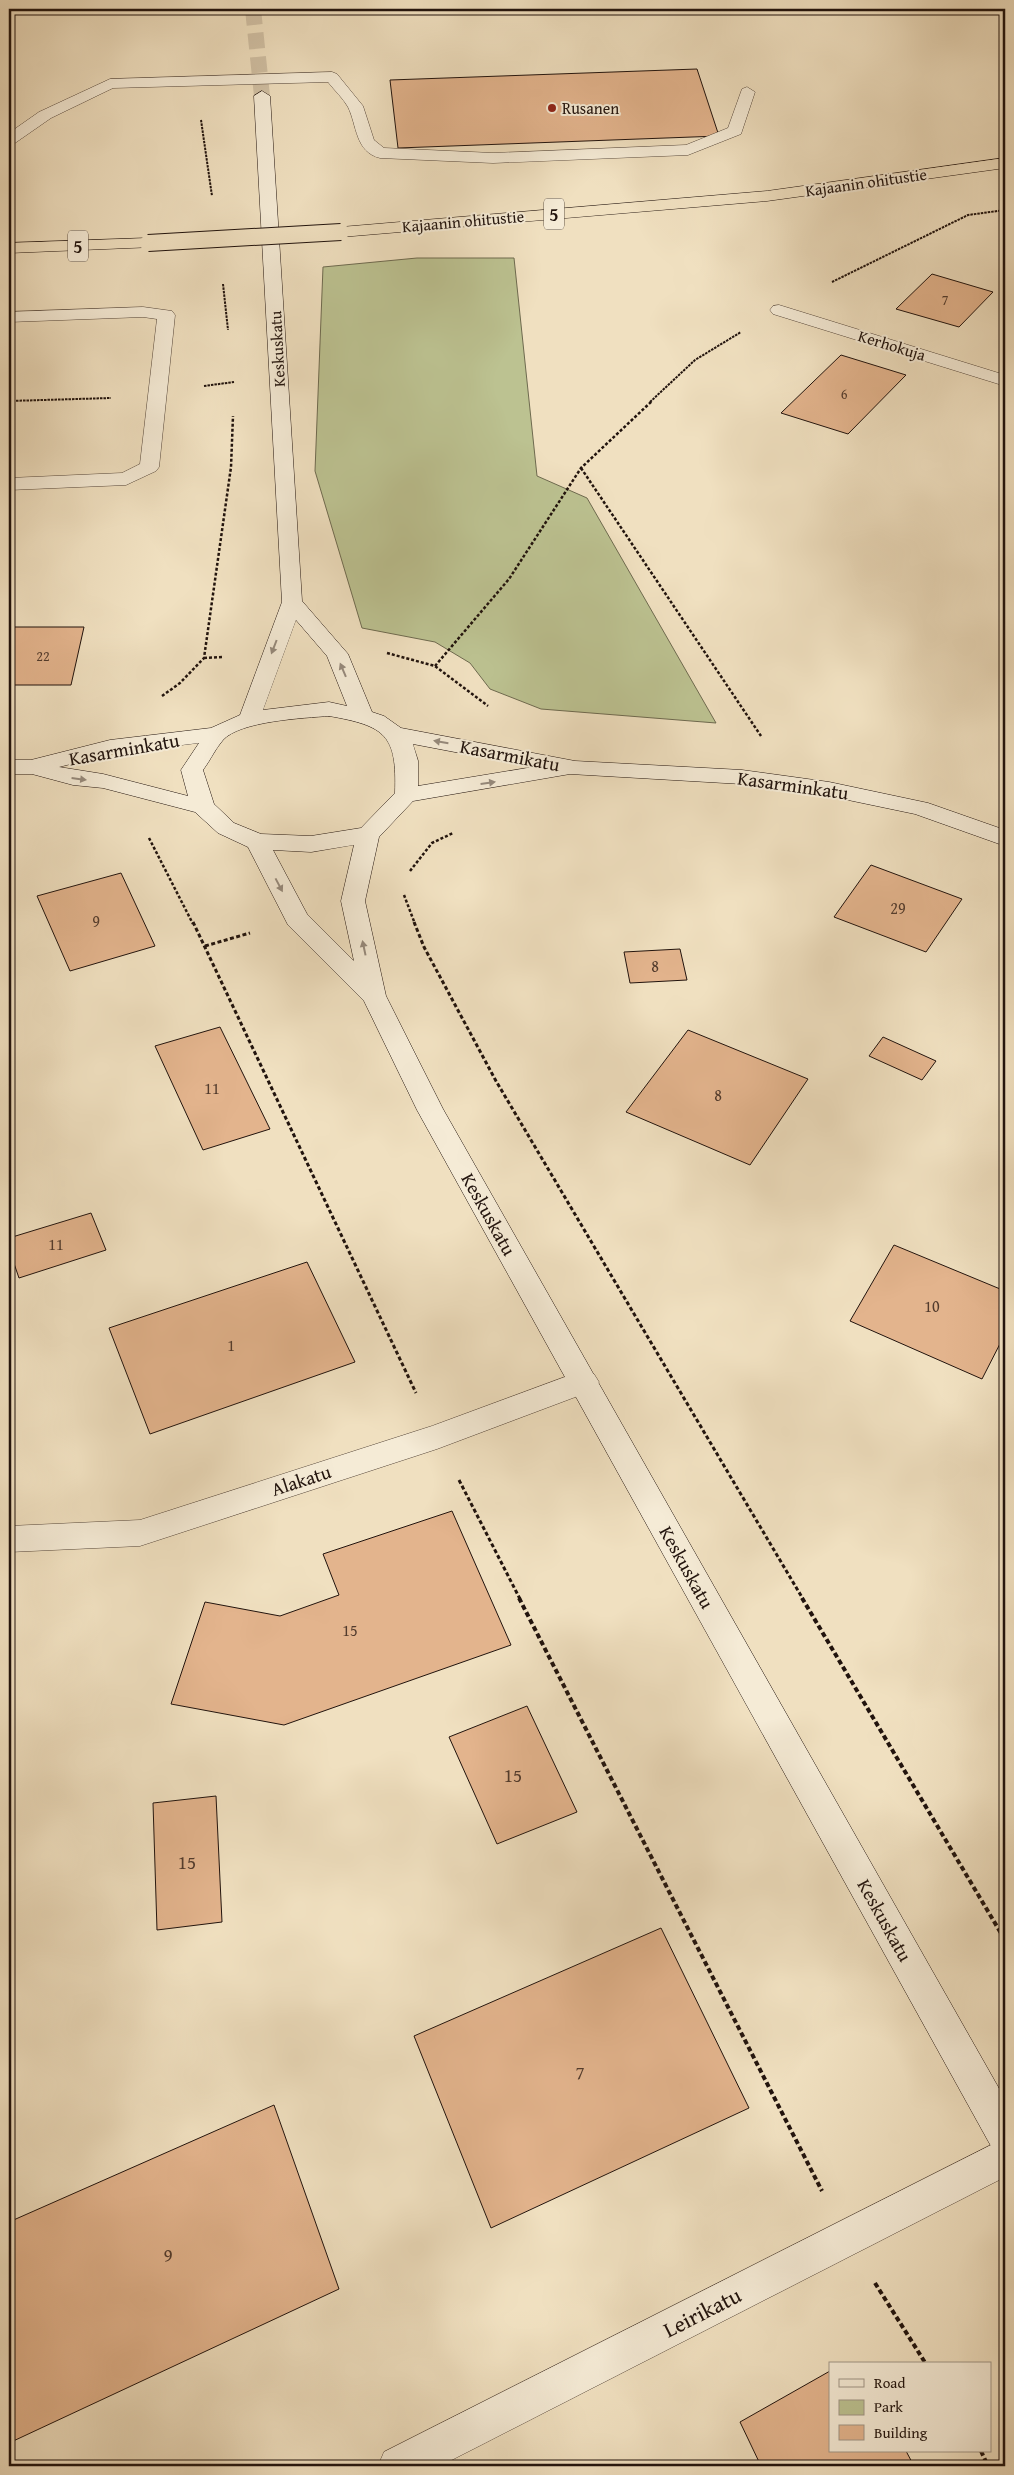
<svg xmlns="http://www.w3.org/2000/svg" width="1014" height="2475" font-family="'Gentium Book Plus',serif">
<rect width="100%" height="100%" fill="#f0e0c0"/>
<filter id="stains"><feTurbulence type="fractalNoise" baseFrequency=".004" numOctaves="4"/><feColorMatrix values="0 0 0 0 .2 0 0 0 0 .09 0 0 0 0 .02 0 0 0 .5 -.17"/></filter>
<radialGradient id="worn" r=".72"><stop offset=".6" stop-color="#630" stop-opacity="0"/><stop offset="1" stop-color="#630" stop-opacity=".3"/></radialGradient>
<path fill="#bcc291" stroke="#6e6a4f" d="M417,258h97l23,218 50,22 129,225 -175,-14 -51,-20 -20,-26 -35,-21 -73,-14 -47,-157 8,-204z"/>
<g fill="#e3b48d" stroke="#21130d">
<path d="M697,69l22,67 -321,12 -8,-68z"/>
<path d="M932,274l61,18 -34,35 -63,-18z"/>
<path d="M841,355l65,20 -58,59 -67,-21z"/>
<path d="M9,627h75l-13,58h-62z"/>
<path d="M871,865l91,34 -36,53 -92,-35z"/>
<path d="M121,873l34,73 -85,25 -33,-75z"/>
<path d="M680,949l7,31 -57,3 -6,-31z"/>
<path d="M220,1027l50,102 -67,21 -48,-104z"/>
<path d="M688,1030l120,49 -58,86 -124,-53z"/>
<path d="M883,1037l53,24 -14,19 -53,-24z"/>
<path d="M91,1213l15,37 -87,28 -10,-29v-11z"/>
<path d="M894,1245l111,46v43l-23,45 -132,-58z"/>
<path d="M307,1262l48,100 -205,72 -41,-106z"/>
<path d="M452,1511l59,134 -227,80 -113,-21 34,-102 75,14 59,-21 -16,-41z"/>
<path d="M527,1706l50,106 -80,32 -48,-107z"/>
<path d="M216,1796l6,126 -65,8 -4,-127z"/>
<path d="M661,1928l88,180 -258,120 -77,-192z"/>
<path d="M274,2105l65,184 -330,154v-221z"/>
<path d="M830,2371v80h76l8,15h-153l-21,-44z"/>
</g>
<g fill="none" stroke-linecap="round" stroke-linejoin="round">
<path stroke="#d1c1a5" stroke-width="16" stroke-dasharray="16 8" stroke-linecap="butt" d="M253,9l9,87"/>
<defs>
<g id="lane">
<path d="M332,72l5,2 26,32 11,34 10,8 109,5 193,-8 42,-17 14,-39 5,-2 8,5 -14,42 -53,21 -195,8 -113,-5c-25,-6 -23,-33 -32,-51 -5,-9 -14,-17 -20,-25l-215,6 -62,30 -36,25 -6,2v-12l30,-21 71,-33z"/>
<path d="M779,305l226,70v11l-232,-72 -3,-4 3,-4z"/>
<path d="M143,307l29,4 3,4 -16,152 -3,4 -30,14 -117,5v-12l113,-5 18,-9 17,-145 -14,-2 -134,5v-10z"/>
</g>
<g id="street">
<path d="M584,1370l10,4 5,8 -5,8 -157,59 -297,97 -131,6v-26l131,-6 292,-94z"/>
<path d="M1005,2138v39l-565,289h-62l6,-14z"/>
</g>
<path id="secondary" d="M262,91l8,5 32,505 46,53 24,58 12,4 17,12 174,33 167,9 87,12 99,21 77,27v16l-90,-32 -86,-18 -87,-12 -172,-10 -157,27 -34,36 -14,64 21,95 57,113 562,990v55l-13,-6 -575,-1038 -53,-109 -76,-76 -40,-78 -30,-14 -23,-21 -92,-24 -30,-3 -41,-11h-23v-14h22l79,-20 101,-12 29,-13 42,-113 -28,-506zM296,620l31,36 20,50 -18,-4 -66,8zM329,716c57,10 68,19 66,77l-34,35 -50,8 -50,-2 -27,-11 -20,-19 -11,-34c7,-9 12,-21 20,-30 17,-19 81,-22 106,-24zM199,743l-18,27 7,26 -85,-22 -44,-7 51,-13zM413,744l120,23 -115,19v-25zM354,845l-13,56 13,60 -47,-47 -34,-64 38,2z"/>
<g id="highway">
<path d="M1005,158v10l-238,33 -426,36 -6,-1 -2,-4 2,-4 6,-1 426,-36z"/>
<path d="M148,238l6,1 2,4 -2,4 -145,6v-10z"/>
</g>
</defs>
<use href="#lane" stroke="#55463a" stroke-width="1"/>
<use href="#street" stroke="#55463a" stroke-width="1"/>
<use href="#secondary" stroke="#21130d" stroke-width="1"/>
<use href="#highway" stroke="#21130d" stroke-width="1"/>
<g stroke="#21130d" stroke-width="2" stroke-dasharray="2.5 1" stroke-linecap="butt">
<path d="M201,120l11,76"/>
<path d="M832,282l136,-67 37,-5"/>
<path d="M223,284l5,46"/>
<path d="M204,386l30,-4"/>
<path d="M9,401l102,-3"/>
<path d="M650,402l45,-42 46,-28"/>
</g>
<g stroke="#21130d" stroke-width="2.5" stroke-dasharray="3 2" stroke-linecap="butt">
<path d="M581,468l180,268"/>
<path d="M387,653l48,13 53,40"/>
<path d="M204,658l20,-1"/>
<path d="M435,666l74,-87 72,-111 71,-67"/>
<path d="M162,696l18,-13 24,-25 27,-191 2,-51"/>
<path d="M149,838l44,86"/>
<path d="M410,871l22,-28 21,-10"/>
<path d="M404,895l11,29"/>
</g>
<g stroke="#21130d" stroke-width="3" stroke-dasharray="4 2.5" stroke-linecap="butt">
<path d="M193,922l223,471"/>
<path d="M414,922l10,25 72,134 307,518"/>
<path d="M205,946l45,-13"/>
<path d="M459,1480l61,119"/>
</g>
<g stroke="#21130d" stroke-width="4" stroke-dasharray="5 3" stroke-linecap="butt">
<path d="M519,1598l303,593"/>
<path d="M802,1598l203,342"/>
<path d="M875,2283l51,81"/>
<path d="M981,2451l7,15"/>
</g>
<use href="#lane" fill="#f5ebd6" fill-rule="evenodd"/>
<use href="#street" fill="#f5ebd6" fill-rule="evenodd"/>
<use href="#secondary" fill="#f5ebd6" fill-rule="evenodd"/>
<use href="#highway" fill="#f0e0c0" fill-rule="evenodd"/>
<defs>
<path id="highway-bridge" d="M148,243l193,-11"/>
</defs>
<use href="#highway-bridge" stroke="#21130d" stroke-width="18" stroke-linecap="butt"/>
<use href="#highway-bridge" stroke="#f0e0c0" stroke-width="16"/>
</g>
<defs><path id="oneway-solid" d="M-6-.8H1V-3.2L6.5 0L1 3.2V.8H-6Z" transform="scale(1.25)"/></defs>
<g fill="#968a7c">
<use href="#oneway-solid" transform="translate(274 647) rotate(111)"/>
<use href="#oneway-solid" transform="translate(343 670) rotate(-113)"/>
<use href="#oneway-solid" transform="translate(441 742) rotate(-170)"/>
<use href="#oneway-solid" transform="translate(79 779) rotate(7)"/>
<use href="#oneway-solid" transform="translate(488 783) rotate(-8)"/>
<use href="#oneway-solid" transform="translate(279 885) rotate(62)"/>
<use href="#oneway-solid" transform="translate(364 948) rotate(-102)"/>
</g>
<circle fill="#8f2418" stroke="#f5ebd6" stroke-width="2" cx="552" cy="108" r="5"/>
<g text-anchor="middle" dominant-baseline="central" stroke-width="4" stroke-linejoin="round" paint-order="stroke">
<g font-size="14" fill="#523b2d">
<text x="945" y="300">7</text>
<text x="844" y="394">6</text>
<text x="43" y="656">22</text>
</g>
<g font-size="16" fill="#21130d" stroke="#f5ebd6" text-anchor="start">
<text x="562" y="108">Rusanen</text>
</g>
<g font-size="16" fill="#21130d" stroke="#f5ebd6">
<text transform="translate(866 182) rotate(-8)">Kajaanin ohitustie</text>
<text transform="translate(463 221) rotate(-5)">Kajaanin ohitustie</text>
<text transform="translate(892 345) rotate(17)">Kerhokuja</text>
<text transform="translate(277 349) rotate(-93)">Keskuskatu</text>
</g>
<g font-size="16" fill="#523b2d">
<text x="898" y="908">29</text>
<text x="96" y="921">9</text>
<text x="655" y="966">8</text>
<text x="212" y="1088">11</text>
<text x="718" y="1095">8</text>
<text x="56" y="1244">11</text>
<text x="932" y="1306">10</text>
<text x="231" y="1345">1</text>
<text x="350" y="1630">15</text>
</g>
<g fill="#f5ebd6" stroke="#615449" stroke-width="1">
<rect x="544" y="198.5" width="20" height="31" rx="4"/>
<rect x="68" y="230.5" width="20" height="31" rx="4"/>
</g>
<g font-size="18" font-weight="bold" fill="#21130d">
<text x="554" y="214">5</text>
<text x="78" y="246">5</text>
</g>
<g font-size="19" fill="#21130d" stroke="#f5ebd6">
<text transform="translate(124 749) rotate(-10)">Kasarminkatu</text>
<text transform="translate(510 755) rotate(11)">Kasarmikatu</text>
<text transform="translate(793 785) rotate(8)">Kasarminkatu</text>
<text transform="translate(489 1214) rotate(61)">Keskuskatu</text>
<text transform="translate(301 1480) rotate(-18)">Alakatu</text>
<text transform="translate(687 1567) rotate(61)">Keskuskatu</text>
<text transform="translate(885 1920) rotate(61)">Keskuskatu</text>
</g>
<g font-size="19" fill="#523b2d">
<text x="513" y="1775">15</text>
<text x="187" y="1862">15</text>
<text x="580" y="2072">7</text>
<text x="168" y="2255">9</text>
</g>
<g font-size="22" fill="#21130d" stroke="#f5ebd6">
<text transform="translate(702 2312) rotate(-27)">Leirikatu</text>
</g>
</g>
<rect width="1014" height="2475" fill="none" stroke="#f0e0c0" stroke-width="30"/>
<rect x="10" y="10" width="994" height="2455" fill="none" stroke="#21130d" stroke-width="2.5"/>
<rect x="15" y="15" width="984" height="2445" fill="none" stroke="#21130d"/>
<rect x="829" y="2362" width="162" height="90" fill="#f5ebd6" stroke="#a09586"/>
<rect x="839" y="2379" width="25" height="8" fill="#f5ebd6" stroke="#a09586"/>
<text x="874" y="2388" font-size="15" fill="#21130d">Road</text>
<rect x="839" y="2400" width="25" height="15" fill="#bcc291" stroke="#a09586"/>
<text x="874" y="2412" font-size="15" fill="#21130d">Park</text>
<rect x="839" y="2425" width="25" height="15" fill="#e3b48d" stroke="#a09586"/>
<text x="874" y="2438" font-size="15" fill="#21130d">Building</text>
<rect width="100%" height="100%" filter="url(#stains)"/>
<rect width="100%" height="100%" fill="url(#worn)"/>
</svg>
